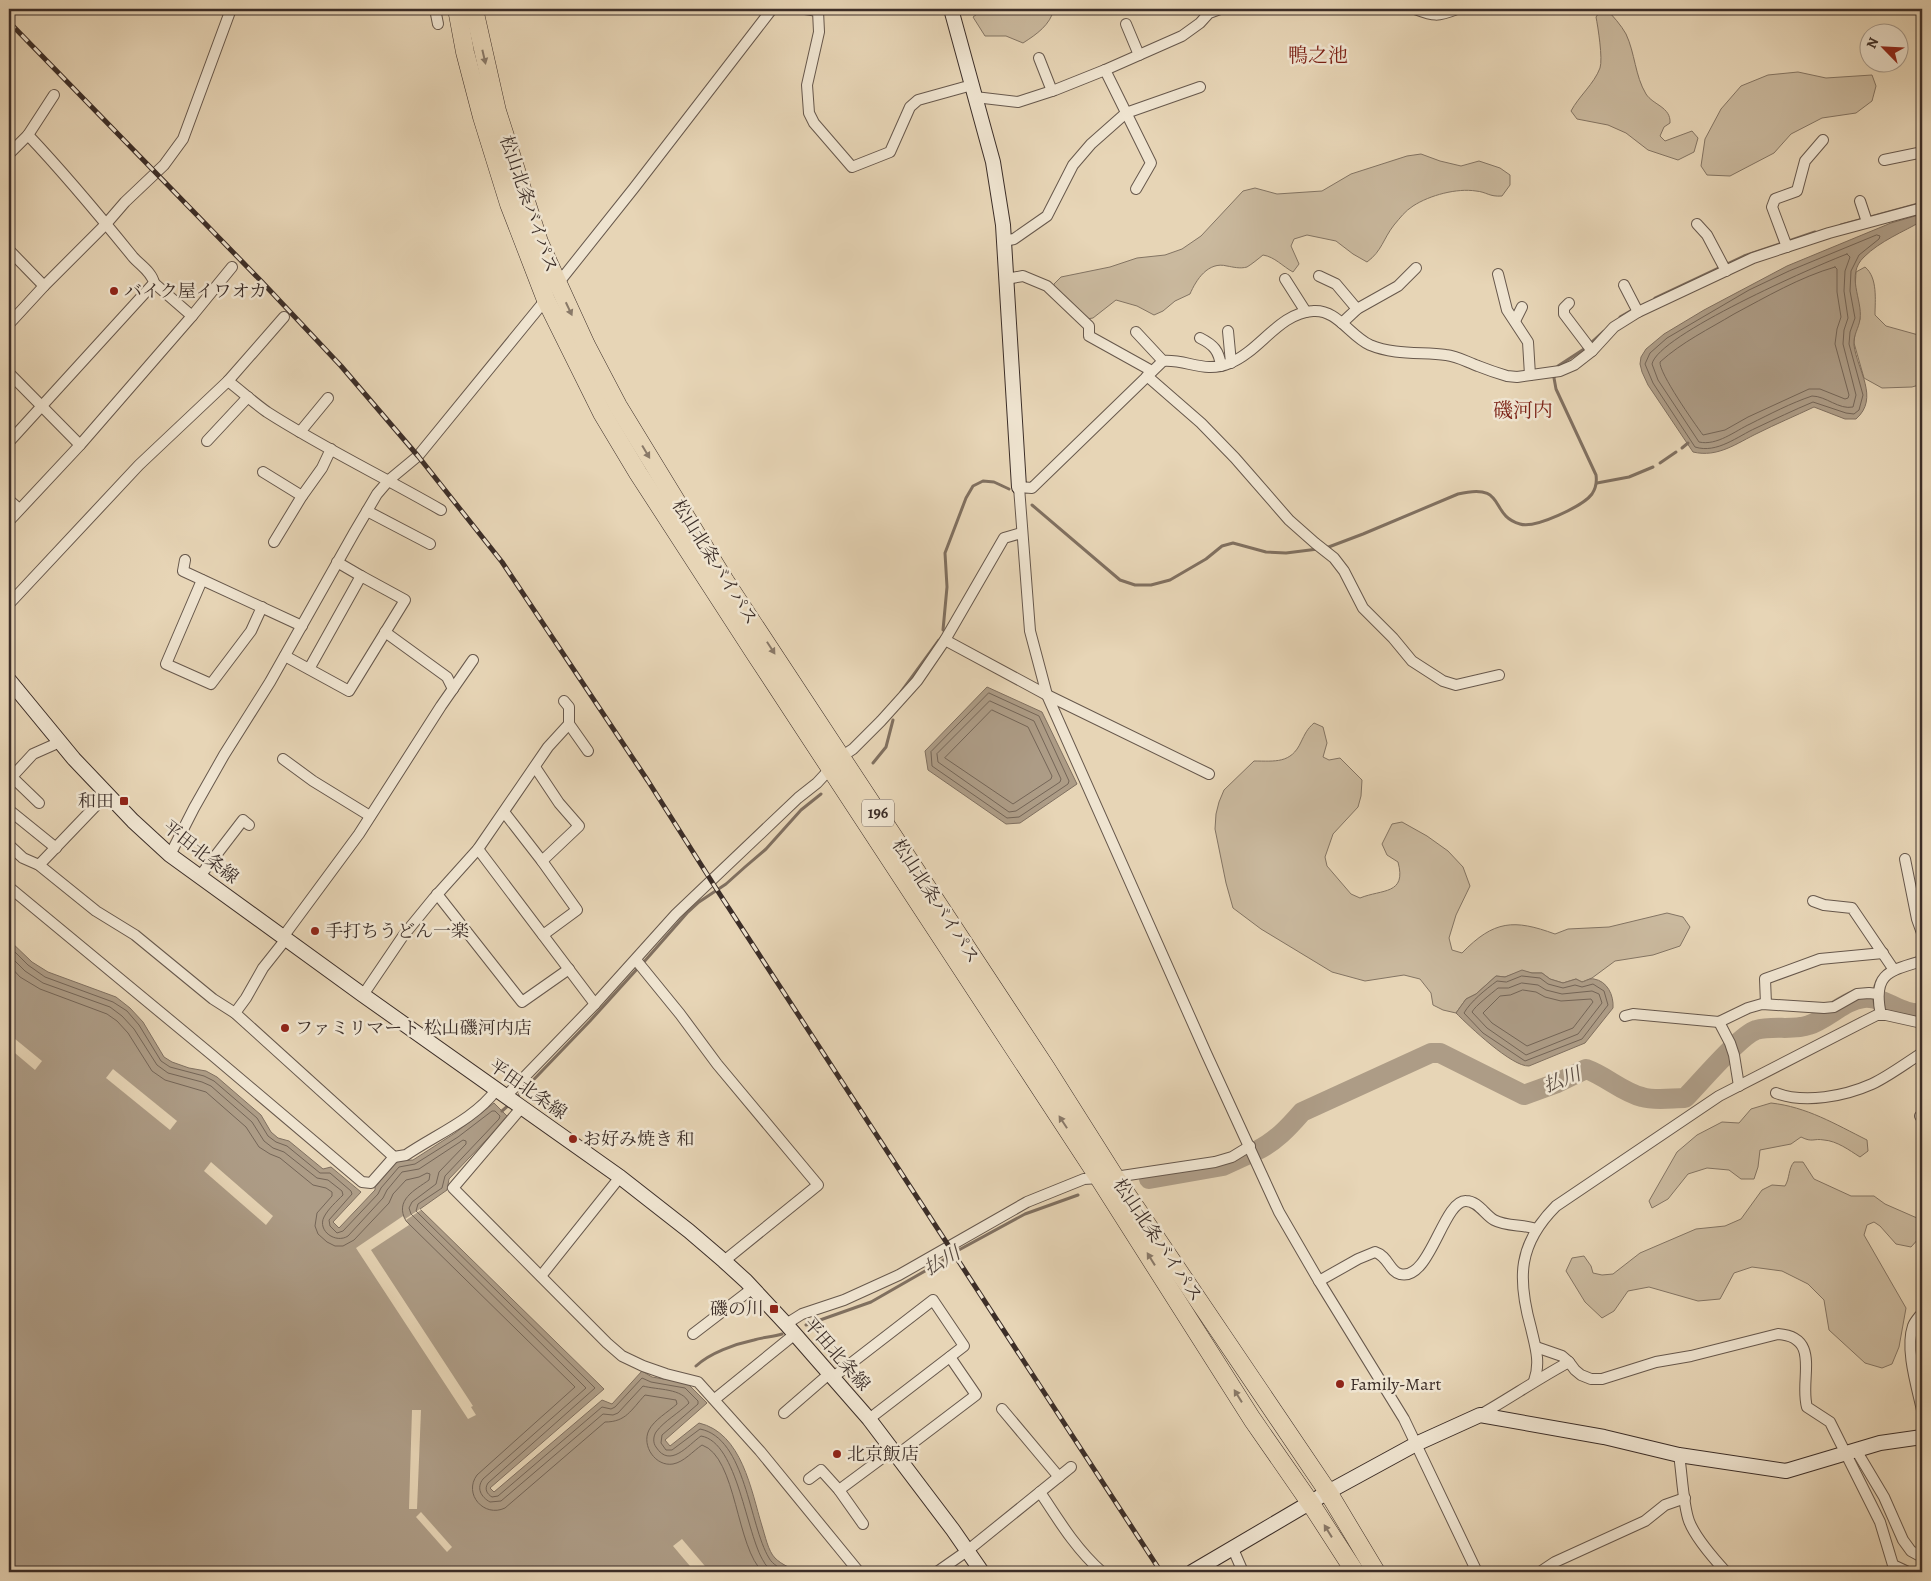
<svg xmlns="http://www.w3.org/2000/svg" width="1931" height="1581" font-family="Alegreya,'Noto Serif JP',serif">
<rect width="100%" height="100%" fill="#e7d5b6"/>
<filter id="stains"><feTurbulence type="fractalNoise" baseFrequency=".004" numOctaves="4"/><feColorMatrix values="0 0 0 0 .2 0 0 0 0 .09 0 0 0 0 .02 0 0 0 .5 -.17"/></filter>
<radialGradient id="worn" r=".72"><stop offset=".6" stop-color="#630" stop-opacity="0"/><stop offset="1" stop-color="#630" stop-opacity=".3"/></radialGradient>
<g fill="#cab99e" stroke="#837463">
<path d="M984,9h70c-4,16 -17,25 -31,34l-17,-7h-21l-12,-19z"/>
<path d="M1606,9c7,7 15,16 20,25 9,19 9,42 20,60 7,11 25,13 24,29l-6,4 -4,9 5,5 27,-10 6,7 -4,14 -16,8 -30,-10 -22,-17 -18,-8 -31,-6 -6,-8c8,-15 23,-27 29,-43 3,-9 -2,-41 -4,-51l5,-7z"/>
<path d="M1798,72l28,6 46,-3 4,11 -4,15 -16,12 -34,5 -31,16 -17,19 -44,23 -23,-1 -6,-9 4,-27 16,-30 20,-23 27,-11z"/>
<path d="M1421,154l19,7 21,5 18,-5 21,7 10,7v10l-8,11c-13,1 -15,-4 -26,-5 -19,-3 -46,4 -63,15 -8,5 -13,12 -19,19 -11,14 -12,26 -27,37l-14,-8 -17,-13 -29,-6 -13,4 -3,7 8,18 -6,8c-11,-6 -18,-15 -30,-17 -5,4 -11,9 -16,12 -7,2 -14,0 -20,-1 -19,-5 -31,14 -37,28l-15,7 -12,10 -9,4 -17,-9 -21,-6 -23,18 -13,2 -27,-26 1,-10 7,-7 49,-10 27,-9 28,-3 17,-6 19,-13 42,-45 12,-3 22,6 45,-3 29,-17 56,-18z"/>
<path d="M1865,267c13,11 10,33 10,48l11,11 36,10v48l-10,3 -30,1 -18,-10 -10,-35 1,-10 5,-14 -5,-29 1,-18z"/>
<path d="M1314,723l9,4 4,16 -4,14 6,3 11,-2 22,22 -1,16 -3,11 -25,27 -8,23 2,9 24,28 9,4c22,-9 47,-3 38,-36l-11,-7 -5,-11 10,-20 10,-2 25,14 21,15 15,16 7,19 -14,29 -7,23 3,12 10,3c32,-33 52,-34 93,-19l13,-5 41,-2 58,-14 16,4 7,10 -10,19 -27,9 -38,6 -23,17 -10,4 -6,-3 -13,4 -13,-4 -8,-6h-10l-10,-2 -17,6 -9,-1 -20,18 -10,5 -10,14 -13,-3 -10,-5 -2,-12 -11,-14 -16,-4 -39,6 -33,-9 -71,-43 -28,-21 -7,-25 -11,-54 1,-15 3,-12 5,-12 30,-29c21,0 37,3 47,-19 4,-8 6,-13 13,-19z"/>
<path d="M1771,1103c36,4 64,21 96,37l1,11 -8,6c-11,-7 -23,-16 -36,-17 -11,-2 -11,3 -23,-3l-10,7 -31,6 -2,17 -4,12h-13l-12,-9 -22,-2 -19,6 -20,25 -16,9 -3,-7 28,-49 20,-17 25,-13 17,1 12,-14z"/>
<path d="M1794,1162h9l11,17 37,17h23l11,8 32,14 4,5 -1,14 -9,10 -15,-3 -16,-18 -6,-4 -7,3 -3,10 42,73 -7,39 -7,17 -10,4 -17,-5 -36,-33 -5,-30 -16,-16 -26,-13 -30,-4 -18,6 -14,26 -22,2 -49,-14 -21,4 -14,20 -12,7 -17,-16 -19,-31 6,-13 12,-2 7,10 2,7 9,2 11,-1 27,-21 56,-24 29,-3 16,-7 21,-29 10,-5 13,1c5,-8 3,-17 9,-24z"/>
</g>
<g fill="#ad9c86" stroke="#807060">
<path d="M1922,214v7c-19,11 -42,20 -58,36 -19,18 -1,43 -4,62 -1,9 -7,16 -6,26 3,25 26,53 2,74h-11l-31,-12c-19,9 -38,17 -56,26 -21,10 -40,25 -65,19l-45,-67 -6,-13 -2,-8 1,-7 5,-8 18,-15 40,-24 83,-44 104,-43z"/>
<path d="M987,687l55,25 35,72 -57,39 -14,1 -78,-54 -3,-19z"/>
<path d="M9,940l23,22 16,10 68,25 14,11 13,14 21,35 8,5 17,6 17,3 11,6 44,38 10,17 7,6 11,3 34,28 8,-2 30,25 -28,30 6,6 36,-38v-3l22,-26 16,-1 42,-27 39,-30 14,14 -59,62 -2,11 -27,19 184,180 -114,99 4,4 108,-92 10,4 30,-33 10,6 35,6 20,20 -42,37 5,6 29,-23c43,10 52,67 63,103 3,9 6,25 13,32 7,7 17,11 27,14h-793z"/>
<path d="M1522,970l10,3h10l8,6 13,4 13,-4 6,3c4,-1 8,-4 12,-3 13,2 20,16 19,29l-28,35 -56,23c-17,1 -60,-40 -73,-53l10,-14 10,-5 20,-18 9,1z"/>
</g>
<g fill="#e7d5b6">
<path d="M9,1034l33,27 -7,9 -26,-22z"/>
<path d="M113,1069l64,52 -7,9 -64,-52z"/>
<path d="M211,1162l62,54 -7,9 -62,-54z"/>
<path d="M420,1209l1,1 -15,10 3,5 -38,25 102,156 -2,1 5,8 -8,4 -112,-171 47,-32 2,3z"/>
<path d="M412,1410h9l-4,99h-8z"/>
<path d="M421,1512l31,35 -5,5 -31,-35z"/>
<path d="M682,1539l28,33h-15l-22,-26z"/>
</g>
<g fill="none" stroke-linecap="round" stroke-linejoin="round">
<g stroke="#746557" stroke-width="1">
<path d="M1877,235l3,1 -1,3 -20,16 -8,16 -1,20 5,27 -5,14 -1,12 14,51 -4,15 -5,4 -8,-1 -33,-11c-19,8 -38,17 -57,26 -18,8 -39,26 -61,19l-42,-64 -8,-19 5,-11 17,-15 82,-48 40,-19z"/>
<path d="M1847,254l3,3 -5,14 -1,20 4,27 -4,12 -1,14 13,51 -3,12c-14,3 -27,-11 -41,-11 -21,7 -42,18 -62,28 -15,7 -33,22 -51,18l-41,-62 -6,-16c6,-29 163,-98 195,-110z"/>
<path d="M1835,267l2,2v23l4,25 -4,12 -2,15 14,51 -1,3 -3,1 -25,-10h-11l-61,28 -23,13 -22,5c-9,-12 -44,-62 -43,-73 22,-20 49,-33 74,-48 32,-17 66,-37 101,-47z"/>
<path d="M989,693l50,23 30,65 -1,3 -49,33 -12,1 -75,-52 -1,-14z"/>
<path d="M990,701l44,20 27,58 -1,3 -44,29 -7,1 -71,-50 -1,-8z"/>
<path d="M992,710l36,17 24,49 -1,3 -38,25 -68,-46z"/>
<path d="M9,946l19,19 17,12 68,25 14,9 12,14 22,36 9,6 34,9 10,5 43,37 11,18 8,6 11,4 33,27h10l21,18 1,3 -23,26 1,6 7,7 6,-2 35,-37 3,-6 18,-21 16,-3 43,-27 34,-26h3l5,5 -1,3 -54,57 -3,12 -24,16 -2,7 179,177 -107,95c-4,6 -1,11 4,14l6,-1 104,-89 9,2 4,-2 27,-29 9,4 34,6 13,13v3l-36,31 -1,8 5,7h6l28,-21c46,9 49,96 69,129 3,6 12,11 18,14"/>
<path d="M9,955l16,16 18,12 67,24 12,9 12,13 23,36 11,8 34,9 9,4 41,36 12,19 9,7 11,4 33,26 11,2 14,11 1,4c-6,6 -15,14 -19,22 -7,14 12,27 24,19l35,-38 4,-8 15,-18 17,-3 44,-29 3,1v3l-27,28 -3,12 -24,18 -3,6 2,6 175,174 -103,91c-7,9 -2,18 7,23l11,-1 102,-87 10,1 5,-2 25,-27c14,4 40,2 46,17 -10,10 -25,18 -33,29 -3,5 -3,11 0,15 14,22 32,-2 45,-11 37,6 45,99 63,126 2,5 8,7 12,10"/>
<path d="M9,965l11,12 20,12 67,25 10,7 11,12 24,38 13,9 41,12 40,35 13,20 11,7 10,4 33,27 13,3 6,4v4l-15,17 -2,13 3,8 9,8 8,4h8l11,-6 35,-37 4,-9 13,-14 13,-3 8,-4 3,1 -1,6c-14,10 -35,20 -23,41l169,166 -98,88c-14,19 7,43 28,33l100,-86c21,0 26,-12 40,-27l31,5 1,4c-9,8 -23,16 -28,26 -8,16 7,37 24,34 11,-2 20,-13 29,-19 35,12 34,104 61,127"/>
<path d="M1522,976l18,2 8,6 15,4 12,-3 7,2 11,-3 11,7 4,14 -26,34 -57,22 -42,-28 -19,-20c7,-12 21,-23 33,-32l9,1z"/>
<path d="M1522,983l16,2 8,5 16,4 30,-3 7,3 3,9 -24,31 -52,21 -39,-27 -15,-16c3,-6 20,-19 26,-24h10z"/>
<path d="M1523,990l13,2 9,5 16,4 30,-2 2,3 -20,26 -46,18 -35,-23 -9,-10 17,-17 10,-1z"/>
</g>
<g stroke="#807060" stroke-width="3">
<path d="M1841,225l81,-22"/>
<path d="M1655,298l89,-42 71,-24"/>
<path d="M1620,317l14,-8"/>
<path d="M1682,448l6,-5"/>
<path d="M1660,463l16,-11"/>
<path d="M1597,483l32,-6 24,-10"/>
<path d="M1032,505l88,75 15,5h16l19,-5 36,-21 16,-13 11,-3 33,9 20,1 32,-4"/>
<path d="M1326,548l37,-14 95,-40c50,-12 30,21 62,30 15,5 63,-18 72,-30 4,-6 5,-12 4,-19l-40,-86 -2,-11 4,-12 26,-17 20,-18"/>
<path d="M943,630l4,-43 -2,-34 21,-55 7,-12 10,-5 11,1 15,7"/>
<path d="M901,692l38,-52"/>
<path d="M873,763l13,-16 7,-27"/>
<path d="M643,963l44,-50 12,-11 27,-18 19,-17 21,-18 35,-39 20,-16"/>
<path d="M516,1098l74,-77 48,-53"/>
<path d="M502,1111l8,-7"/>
<path d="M806,1325l65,-23 68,-39 18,-12 68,-37 53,-19"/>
<path d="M696,1366c14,-13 39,-22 58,-26 9,-3 19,-3 28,-6"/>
</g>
<g stroke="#ad9c86" stroke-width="20">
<path d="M1256,1151c19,-9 32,-23 46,-39l129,-59h9l84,42 33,-12 29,-14c20,7 36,23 56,28 13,4 30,1 43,1 15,-15 54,-62 71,-68 17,-5 37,1 53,-5 19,-6 35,-25 55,-27 21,-2 37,18 58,15"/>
<path d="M1149,1179l74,-13 24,-11"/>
</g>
<defs>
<g id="street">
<path d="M435,9l3,15"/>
<path d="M805,9l13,2 4,-2"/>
<path d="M1359,9h23"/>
<path d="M1415,9c19,7 22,8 42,0"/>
<path d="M818,11l1,21 -12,53 2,28 5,10 38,44 38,-15 20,-45 8,-7 54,-15"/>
<path d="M1126,24l13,31"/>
<path d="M1039,58l13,33"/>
<path d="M1105,70l46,93 -15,26"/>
<path d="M975,97l43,5 37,-12 50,-20 77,-34 18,-13 9,-10 11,-4"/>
<path d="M9,154l19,-19 26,-40"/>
<path d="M1884,160l34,-7"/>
<path d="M1860,201l7,21"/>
<path d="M1697,224l10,11 19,36"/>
<path d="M1004,241l10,-2 33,-23 26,-51 18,-21 35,-31 74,-26"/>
<path d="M1787,247l-15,-40 3,-8 22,-8 8,-30 18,-21"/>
<path d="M9,250l35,36"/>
<path d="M1498,274l9,36 21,32 2,33"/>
<path d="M1319,276l17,8 21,25"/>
<path d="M1006,279l17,-3 24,10 42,40v10l63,35"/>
<path d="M1285,279l21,33"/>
<path d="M154,283l38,33"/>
<path d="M1624,285l14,27"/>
<path d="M556,286l78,-98 138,-179"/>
<path d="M1569,303l-5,5v6l28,37"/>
<path d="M1515,321l7,-14"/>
<path d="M1342,323l15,-14 41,-23 18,-18"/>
<path d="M9,324l35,-38 62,-62 19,-22 39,-37 19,-26 48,-130"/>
<path d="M1228,331l3,32"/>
<path d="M1136,332l27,29"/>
<path d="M1200,338c14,7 19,13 21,28"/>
<path d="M9,373l71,72"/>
<path d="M1147,376l54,47 34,35 54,62 26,23 19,15 10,13 19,37 30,30 19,23 31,20 13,4 43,-10"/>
<path d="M228,381c13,10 25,21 39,31 56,36 117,65 174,98"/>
<path d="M300,432l28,-34"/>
<path d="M207,441l41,-44"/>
<path d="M9,442l145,-159c-2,-11 -14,-18 -21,-26 -34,-42 -68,-83 -105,-122"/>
<path d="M263,472l39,24"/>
<path d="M9,500l10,9"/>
<path d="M367,511l63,33"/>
<path d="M9,521l71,-76 112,-129 40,-49"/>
<path d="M274,542l28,-46 20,-28 9,-19"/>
<path d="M185,560l-2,11 119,55"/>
<path d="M337,562l24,14"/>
<path d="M202,580l-36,84 45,20 40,-53 11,-24"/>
<path d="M9,604l130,-139 89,-84 56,-64"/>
<path d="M385,632l62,45 6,12"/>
<path d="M945,640l102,55 162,79"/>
<path d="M285,656l64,35 56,-91 -44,-24 -52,93"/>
<path d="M564,701l5,6v17l19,27"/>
<path d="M283,759l30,22 57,35"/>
<path d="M12,777l27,26"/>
<path d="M9,780l24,-26 27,-12"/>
<path d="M9,810l47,38"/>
<path d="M504,812l38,49 37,-35 -20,-23 -24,-36"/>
<path d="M9,845l14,13 16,7 57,46 39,24 78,64 22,14 159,144 12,-2c29,-20 69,-36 90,-65"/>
<path d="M478,849l117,155"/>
<path d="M170,855l24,-47 30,-53 46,-73 84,-149 23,-39 12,-14 29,-24 129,-158"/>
<path d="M1905,859l12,60 5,14"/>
<path d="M542,861l35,49 -34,25"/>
<path d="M39,865l68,-71"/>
<path d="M200,876l43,-56 6,5"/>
<path d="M9,887l203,168 150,127 9,1 23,-26"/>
<path d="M437,894l85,108 47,-33"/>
<path d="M1813,901l11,4 28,3 42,62"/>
<path d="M283,937l76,-103 82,-128 32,-46"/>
<path d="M636,960l44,54 37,50 101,121 -94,76"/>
<path d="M363,995l40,-59 31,-38 44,-49 70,-102 21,-23"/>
<path d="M1766,1004l-1,-25 55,-20 63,-6"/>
<path d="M235,1013l11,-15 17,-30 23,-29"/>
<path d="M1881,1015c-9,-41 7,-44 41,-54"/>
<path d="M1625,1016l8,-2 86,8 29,-14 14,-4 62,4 10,-1 23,-13 12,-1 9,1"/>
<path d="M1719,1022l11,21 4,12 5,31"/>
<path d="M1776,1093c29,11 69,3 96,-9 17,-8 34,-21 50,-31"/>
<path d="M506,1096l89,-92 81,-90 122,-116 19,-15 24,-26 12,-8 28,-28 36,-40 28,-41 59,-102 17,-5"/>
<path d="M522,1107l-69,81 154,155 15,13 21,10 23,8 32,8 62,69 99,121"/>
<path d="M1920,1116h2"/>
<path d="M541,1276l79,-99"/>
<path d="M1319,1281l39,-22 17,-7c13,4 15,20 25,22 30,8 43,-74 66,-73 12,0 19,14 28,19 13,7 29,4 42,9"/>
<path d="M1922,1313c-3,4 -7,8 -9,13 -8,23 4,61 9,84"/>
<path d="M786,1324l16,-10 42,-14 55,-25 128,-73 57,-23 31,-2 100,-15 17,-5 18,-11"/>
<path d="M693,1334l60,-46"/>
<path d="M1536,1347l26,9 7,6"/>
<path d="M832,1378l101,-78 31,46 -95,73"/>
<path d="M1534,1381c7,-19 1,-35 -3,-53 -14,-50 -13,-84 25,-122l163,-110 146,-75 12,-6h9l36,8"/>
<path d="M715,1399l80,-65"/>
<path d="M1002,1409l57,68"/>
<path d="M784,1413l45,-39"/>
<path d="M1480,1415c30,-17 59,-37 89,-53l6,8 6,5 10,4h11l54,-17 35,-6 87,-22c44,3 21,46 29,73l23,15 50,100 13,43 15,7"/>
<path d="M1856,1450l28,47 19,43 8,11 11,6"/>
<path d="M897,1455l79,-60 -26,-38"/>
<path d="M1679,1455c3,18 4,50 10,66 6,16 26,39 37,51"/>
<path d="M809,1479l12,-9 18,20"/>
<path d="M1040,1492c19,29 36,57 62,80"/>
<path d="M863,1524l-24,-34 54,-40"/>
<path d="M1233,1549l10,23"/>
<path d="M937,1572l30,-21 104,-84"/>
<path d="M1477,1572l-73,-153 -85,-138 -40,-69 -73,-159 -159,-358 -17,-64 -11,-144 13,1 131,-127c24,-2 42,13 67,2 30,-12 49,-50 83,-52 24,-2 37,25 57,34 24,10 51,7 76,10 11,1 21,7 32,11 10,4 19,7 29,10l10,1 43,-6 14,-6 18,-14 22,-24 24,-15 115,-54 76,-25 93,-25"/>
<path d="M1540,1572l15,-10 90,-41 20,-16 20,-7"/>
</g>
<g id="secondary">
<path d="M951,9l42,153 10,63 16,262"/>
<path d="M9,680l65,79 59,62 37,34 193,140 257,182 69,54 35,30 22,20 40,43 83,95 84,111 29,42"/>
<path d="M1192,1572l136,-80 88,-48 64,-29 124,22 75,18 107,16 94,-28 42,-6"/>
</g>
<g id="highway">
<path d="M457,9l8,43 17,65 27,87 37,96 56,113 36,60 118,182 343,523 153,241 59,85 44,68"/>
<path d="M474,9l23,102 42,131 47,103 32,61 107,175 321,487 69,109 213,315 48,80"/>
</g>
</defs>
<use href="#street" stroke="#67584c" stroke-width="12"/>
<use href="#secondary" stroke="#3c2e28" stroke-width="16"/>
<use href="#highway" stroke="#3c2e28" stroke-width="19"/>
<use href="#street" stroke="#efe4d0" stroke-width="10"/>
<use href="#secondary" stroke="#efe4d0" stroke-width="14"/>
<use href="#highway" stroke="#e7d5b6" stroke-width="18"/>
<defs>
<path id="rail" d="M9,22l253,260 79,84 77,90 84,106 146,219 71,112 442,679"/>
</defs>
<use href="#rail" stroke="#3c2e28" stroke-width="5"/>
<use href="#rail" stroke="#efe4d0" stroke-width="3" stroke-dasharray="9" stroke-linecap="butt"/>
</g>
<defs><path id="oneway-solid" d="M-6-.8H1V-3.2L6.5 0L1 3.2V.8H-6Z" transform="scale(1.25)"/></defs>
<g fill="#897968">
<use href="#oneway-solid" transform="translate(484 57) rotate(77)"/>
<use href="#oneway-solid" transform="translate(569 309) rotate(65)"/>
<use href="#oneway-solid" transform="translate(646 452) rotate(59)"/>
<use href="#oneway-solid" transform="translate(771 648) rotate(57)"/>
<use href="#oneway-solid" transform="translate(1063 1122) rotate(-123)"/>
<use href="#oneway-solid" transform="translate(1151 1259) rotate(-122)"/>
<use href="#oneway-solid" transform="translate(1238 1396) rotate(-122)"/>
<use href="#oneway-solid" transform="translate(1328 1531) rotate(-122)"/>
</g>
<g fill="#8f2418" stroke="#efe4d0" stroke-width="2">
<circle cx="114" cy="291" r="5"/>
<rect x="119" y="796" width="10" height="10" rx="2.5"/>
<circle cx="315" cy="931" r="5"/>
<circle cx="285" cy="1028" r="5"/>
<circle cx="573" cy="1139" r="5"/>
<rect x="769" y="1304" width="10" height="10" rx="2.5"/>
<circle cx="1340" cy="1384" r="5"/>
<circle cx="837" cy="1454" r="5"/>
</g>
<g text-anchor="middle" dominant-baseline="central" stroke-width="5" stroke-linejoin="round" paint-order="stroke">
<rect fill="#efe4d0" stroke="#72655a" stroke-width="1" x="862" y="799.5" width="32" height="27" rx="4"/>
<g font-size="16" font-weight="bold" fill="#3c2e28">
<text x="878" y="813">196</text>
</g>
<g font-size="18" fill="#3c2e28" stroke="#efe4d0">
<text transform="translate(529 204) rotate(71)">松山北条バイパス</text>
<text transform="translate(715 562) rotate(58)">松山北条バイパス</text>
<text transform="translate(201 852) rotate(38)">平田北条線</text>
<text transform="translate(936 901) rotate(57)">松山北条バイパス</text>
<text transform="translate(528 1089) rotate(35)">平田北条線</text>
<text transform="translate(1158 1240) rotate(56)">松山北条バイパス</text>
<text transform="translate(837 1354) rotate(49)">平田北条線</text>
</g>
<g font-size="18" fill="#3c2e28" stroke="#efe4d0" text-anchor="start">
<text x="124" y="291">バイク屋イワオカ</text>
<text x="114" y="801" text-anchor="end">和田</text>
<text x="325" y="931">手打ちうどん一楽</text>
<text x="295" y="1028">ファミリマート 松山磯河内店</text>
<text x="583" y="1139">お好み焼き 和</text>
<text x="764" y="1309" text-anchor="end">磯の川</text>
<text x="1350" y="1384">Family-Mart</text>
<text x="847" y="1454">北京飯店</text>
</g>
<g font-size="19" font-style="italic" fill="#584a40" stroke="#efe4d0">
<text transform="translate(1562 1080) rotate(-21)">払川</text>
<text transform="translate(942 1261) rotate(-30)">払川</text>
</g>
<g font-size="20" fill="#7a1f14" stroke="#efe4d0">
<text x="1318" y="55">鴨之池</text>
<text x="1523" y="410">磯河内</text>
</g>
</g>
<rect width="1931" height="1581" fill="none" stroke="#e7d5b6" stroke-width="30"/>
<rect x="10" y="10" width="1911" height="1561" fill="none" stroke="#3c2e28" stroke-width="2.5"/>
<rect x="15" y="15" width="1901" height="1551" fill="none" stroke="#3c2e28"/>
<g transform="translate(1884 48) rotate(294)"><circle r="24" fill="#efe4d0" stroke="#a79b8d"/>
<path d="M0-4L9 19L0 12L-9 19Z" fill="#8f2418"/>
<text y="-8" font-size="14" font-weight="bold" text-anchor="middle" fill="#3c2e28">N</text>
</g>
<rect width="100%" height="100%" filter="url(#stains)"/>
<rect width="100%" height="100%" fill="url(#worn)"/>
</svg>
